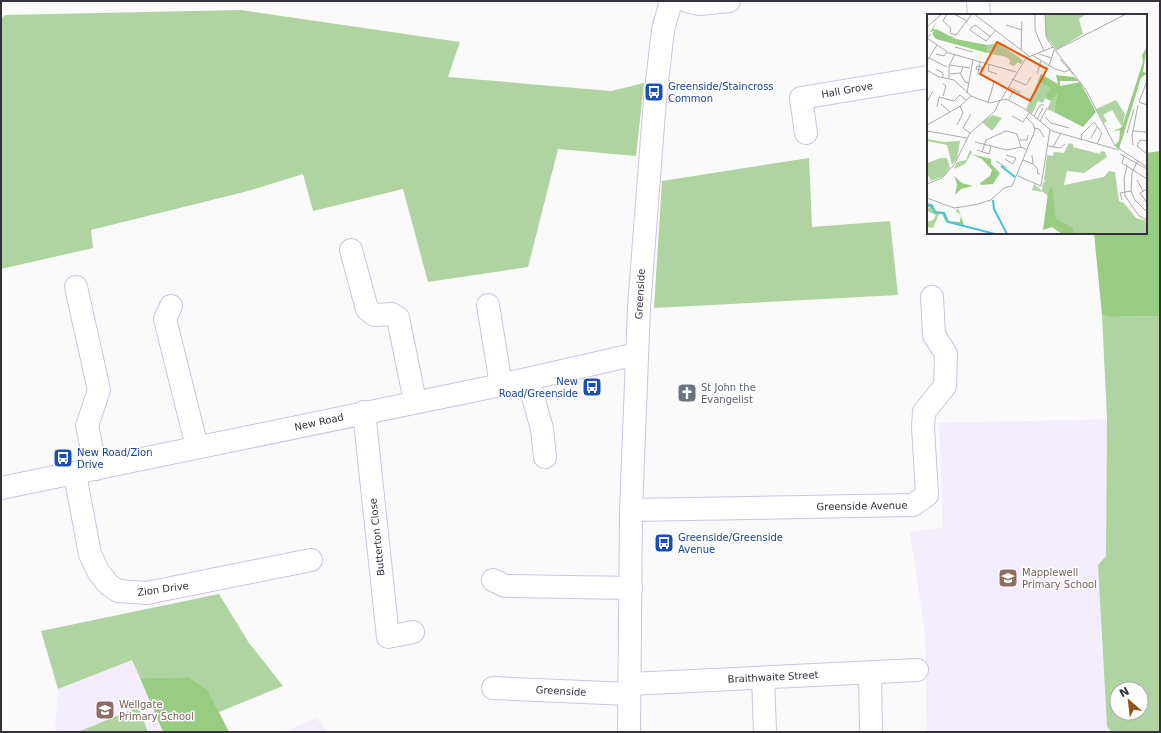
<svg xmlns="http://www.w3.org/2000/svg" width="1161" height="733" font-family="'DejaVu Sans',sans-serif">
<rect width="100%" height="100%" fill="#fafafa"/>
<g fill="#f4edfe">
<path d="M1107,419l-1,137 -8,10 9,160 4,6h-184l-2,-97 -15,-103 33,-5 -4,-104z"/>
<path d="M132,660l31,72h-111l3,-1 3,-42z"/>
<path d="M316,718l12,14h-45z"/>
</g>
<g fill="#afd3a1" fill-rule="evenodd">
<path d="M240,10l220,32 -12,35 163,14 33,-8 -8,73 -78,-7 -30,118 -100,15 -25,-93 -90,22 -10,-37 -55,17 -157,39 2,18 -92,21v-250l4,-4z"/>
<path d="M809,158l3,69 78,-6 8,74 -244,13 8,-127z"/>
<path d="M1102,315l7,2 51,-1v416h-49l-4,-6 -9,-161 8,-9 1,-137zM1117,689h24v24h-24z"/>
<path d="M219,594l30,49 34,43 -64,26 -11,-22 -19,-13 -49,1 -8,-18 -74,29 -17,-58z"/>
<path d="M138,707l10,25h-70z"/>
</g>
<g fill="#98cc83">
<path d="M1160,151v165l-51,1 -7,-2 -8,-82h52v-80z"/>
<path d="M189,677l19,13 21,42h-66l-23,-54z"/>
</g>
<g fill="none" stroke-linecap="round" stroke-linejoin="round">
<defs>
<g id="minor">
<path d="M687,1l12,3 30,-3"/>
<path d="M978,1l1,14"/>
<path d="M806,133l-5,-35 127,-21"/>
<path d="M351,250l16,59 7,6 18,-1 6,4 17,83"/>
<path d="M76,287l23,103 -12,36 9,43"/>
<path d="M488,305l13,80"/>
<path d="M171,306l-6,13 32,128"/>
<path d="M528,379l14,50 3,28"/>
<path d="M364,412l24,225 25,-5"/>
<path d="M75,474l15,80 8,17 10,13 10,7 29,2 164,-33"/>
<path d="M1,488l500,-103 136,-31"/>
<path d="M631,510l282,-5 14,-10 -4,-68 1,-15 21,-26 1,-32 -12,-19 -2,-38"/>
<path d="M493,580l12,6 126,2"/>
<path d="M870,673l1,59"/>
<path d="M763,678l2,54"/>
<path d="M630,684l287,-14"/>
<path d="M493,688l136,6"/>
</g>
<path id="major" d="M629,732l2,-222 8,-203 16,-208 8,-69 8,-29"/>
</defs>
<use href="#minor" stroke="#cfc1e2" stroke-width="24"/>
<use href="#major" stroke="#cfc1e2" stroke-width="24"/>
<use href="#minor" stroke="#fff" stroke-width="22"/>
<use href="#major" stroke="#fff" stroke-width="22"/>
</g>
<defs>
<symbol id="bus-square" viewBox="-11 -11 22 22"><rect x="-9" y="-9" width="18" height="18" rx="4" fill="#1a4fb4" stroke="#fff"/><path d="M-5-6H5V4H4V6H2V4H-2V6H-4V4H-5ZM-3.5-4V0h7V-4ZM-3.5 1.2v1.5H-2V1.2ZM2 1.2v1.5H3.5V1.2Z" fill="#fff"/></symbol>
<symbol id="church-square" viewBox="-11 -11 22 22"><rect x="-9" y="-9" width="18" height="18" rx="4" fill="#6b7280" stroke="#fff"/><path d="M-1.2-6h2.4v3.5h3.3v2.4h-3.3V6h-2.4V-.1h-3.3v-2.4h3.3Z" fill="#fff"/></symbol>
<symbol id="school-square" viewBox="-11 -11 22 22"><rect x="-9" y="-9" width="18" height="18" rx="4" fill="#8d6e63" stroke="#fff"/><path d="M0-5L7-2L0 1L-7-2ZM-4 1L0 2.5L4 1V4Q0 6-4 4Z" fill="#fff"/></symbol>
</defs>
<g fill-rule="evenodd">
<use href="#bus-square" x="643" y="81" width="22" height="22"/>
<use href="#bus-square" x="581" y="376" width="22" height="22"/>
<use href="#church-square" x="676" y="382" width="22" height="22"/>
<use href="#bus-square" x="52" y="447" width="22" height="22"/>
<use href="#bus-square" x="653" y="532" width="22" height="22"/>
<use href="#school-square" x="997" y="567" width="22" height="22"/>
<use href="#school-square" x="94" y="699" width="22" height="22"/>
</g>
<g text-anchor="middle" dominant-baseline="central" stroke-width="3" stroke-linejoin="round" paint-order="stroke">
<g font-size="10" fill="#164399" stroke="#fff" text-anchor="start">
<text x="668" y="86">Greenside/Staincross<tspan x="668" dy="12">Common</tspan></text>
<text x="578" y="381" text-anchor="end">New<tspan x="578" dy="12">Road/Greenside</tspan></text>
<text x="77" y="452">New Road/Zion<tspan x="77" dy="12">Drive</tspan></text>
<text x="678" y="537">Greenside/Greenside<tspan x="678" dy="12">Avenue</tspan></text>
</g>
<g font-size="10" fill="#36303d" stroke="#fff">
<text transform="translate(847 90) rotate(-10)">Hall Grove</text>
<text transform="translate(640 294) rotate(-87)">Greenside</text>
<text transform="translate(319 422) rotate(-12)">New Road</text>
<text transform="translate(862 506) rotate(-1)">Greenside Avenue</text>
<text transform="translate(377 537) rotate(-96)">Butterton Close</text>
<text transform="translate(163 589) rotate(-8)">Zion Drive</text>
<text transform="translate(773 677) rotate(-3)">Braithwaite Street</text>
<text transform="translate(561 691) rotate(3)">Greenside</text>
</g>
<g font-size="10" fill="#5b616d" stroke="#fff" text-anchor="start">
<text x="701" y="387">St John the<tspan x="701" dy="12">Evangelist</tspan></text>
</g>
<g font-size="10" fill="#785e54" stroke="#fff" text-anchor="start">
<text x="1022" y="572">Mapplewell<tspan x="1022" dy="12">Primary School</tspan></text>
<text x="119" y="704">Wellgate<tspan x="119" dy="12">Primary School</tspan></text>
</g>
</g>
<g transform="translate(927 14)">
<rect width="220" height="220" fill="#fafafa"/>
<path d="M118,0h41l-7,5 4,15 -27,16 -10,-14zM70,29l19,12 7,6 -2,3 -3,-2 -4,4 -5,-2 1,-4 -4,-3 -19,-4v-8zM111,67l12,7 -7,15 -5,-2 -6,13 -6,-5zM128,79h2l-3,19 -7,-3zM189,86l9,14 -3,13 -10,-17 -9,5 4,6 -3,2 -8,-14zM66,101l9,3 -10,13 -10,-9zM0,125l17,3 16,-1 -3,18 -5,6 -5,-20 -20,-4zM142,129l4,1v3l27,7 1,-3 4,1 2,5 -23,16 -17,-2 -3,14 40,-8 5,-6 6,1 4,29 5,2 12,15 11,3v13h-73l-7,-9 -11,-7 -8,-25v3l-5,-4 -11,-2 2,-6 8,7 1,-9h3l-2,-2 3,-25 6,1 1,-4 10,1zM43,136l2,2 -7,12 -11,5 3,-7 9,-2zM14,144h6l3,10 -6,8 -13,5 -4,-8v-10zM3,192l5,7 4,1 -6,14 -6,-1v-5l6,-2 3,-5 -9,-4z" fill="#afd3a1"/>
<path d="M10,7l-4,8 1,1 2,-1 20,10 31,6v8l-51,-14 -4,-5 2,-3 -4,1zM220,33l-4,25 4,1 -6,5 -22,71 -4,-4 4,-4 1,-11 -8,2 10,-5 21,-65 -1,-7zM114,60l17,10 -2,-9 18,2 5,4h-19v5l20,-4 16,30 -13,15 -29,-15 3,-18 -6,7 -6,-3 5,-10 -12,-7zM44,140l20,5v5l9,9 -7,11 -12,1 -1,-2 10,-7 2,-6 -10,-11zM27,162l8,7 11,3 -12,3 -6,6 2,-11zM125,173l4,31 17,10 1,6h-12l-10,-7 -9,3 5,-37zM1,189l5,2 3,7 9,1 2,8 13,1 1,-7 -5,-4 1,-3 3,5 4,12 -18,-3 -4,-8h-7l-5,-8 -3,2z" fill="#98cc83"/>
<path fill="none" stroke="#49bddf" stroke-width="2" d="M74,152l14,11M66,186l1,9 13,25M0,192l4,-1 4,7 9,1 4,9 47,12M85,220h37"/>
<path fill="none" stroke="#aca9ae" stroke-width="1" d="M20,0l-4,7 8,7 -1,5 6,2 16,-21M27,0l13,7M47,0l55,42M108,0v16l9,21M118,0l1,22 3,6 37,48 29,56 32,21M79,11l16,5M0,13l15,-13M45,13l-2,3 16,11 10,-11M45,13l3,-2 16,12M4,20l-4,4 22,15 67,19M28,33l18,5M94,36l1,-29M129,36l70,-36M9,40l8,2 3,-4M112,40l13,4M105,41l23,14 10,3 6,-3M2,44l18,9M133,45l13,15M0,47l10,-16M23,51l20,3M62,51l-1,6 9,3M50,52l5,1 -1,3 -5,-1zM122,52l5,-16M9,55l7,4v5M0,56l12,7 15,3 17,16M33,59l5,9 4,1M23,60l11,-1 2,-6M51,60l2,-12M110,60l4,-13M22,64v-12l6,-12M85,65l14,6 5,-8M220,67l-8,21 8,3M81,73l13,6M40,79l6,-33M16,82l3,-10 -3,-2M74,86l25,-42 27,-11M82,86l5,-11M0,88l6,-11M61,89l6,-21M14,90l9,8M10,93l2,-10 15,4 6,-6 6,5M85,102l11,6 7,-10M107,102l6,-11h4M118,103l6,6 18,5M110,105l6,-11M113,107l7,-13M0,111l32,-18 12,-11 19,7 16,-4 19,10 27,22 67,19M30,111l6,-12 -3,-7M108,114l4,1 5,8M0,117l40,7M206,117l14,1M43,119l-7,-5 8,-14M200,119l7,-24M164,124l6,-11M93,126h7l1,-5M154,126l1,-6 12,-12 8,11 -5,11M220,127l-7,-1 -3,6 10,8M48,128l32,8 14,-3M206,131l-1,-9 6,-31M121,132l12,2 5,-4M126,133l8,-14M50,136l12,4 2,-8M55,138l4,-12 20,-9 11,3 4,13 6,3M193,140l27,15M197,142l-2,7 25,16M78,145l8,5 3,-6 -10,-3M96,146l10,4 -1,-9M211,146l-6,13 -1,18 4,9 12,12M69,147l11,7M106,150l4,4 1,6h2M200,152l-3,13 1,17 14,20 8,4M91,162l23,10 9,-56M210,166l6,11M0,170l15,-6 12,-13 16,-32 25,-22 5,-11M220,175l-7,4 7,10M0,184l27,10 20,-3 17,-5 13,-12 8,-2 23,-56 -2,-6 -7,-7M195,186l-2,-7 11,-2"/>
<path fill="#e8590c" fill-opacity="0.15" stroke="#e8590c" stroke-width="2" d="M70,28l50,27 -17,32 -50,-27z"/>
<rect width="220" height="220" fill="none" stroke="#36303d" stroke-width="2"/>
</g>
<rect width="1161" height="733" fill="none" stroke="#36303d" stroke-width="4"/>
<g transform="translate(1129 701) rotate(332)"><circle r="19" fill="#ffffff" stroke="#afacb1"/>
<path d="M0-3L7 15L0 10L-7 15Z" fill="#915319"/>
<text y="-6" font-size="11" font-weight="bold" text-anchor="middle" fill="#36303d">N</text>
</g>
</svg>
